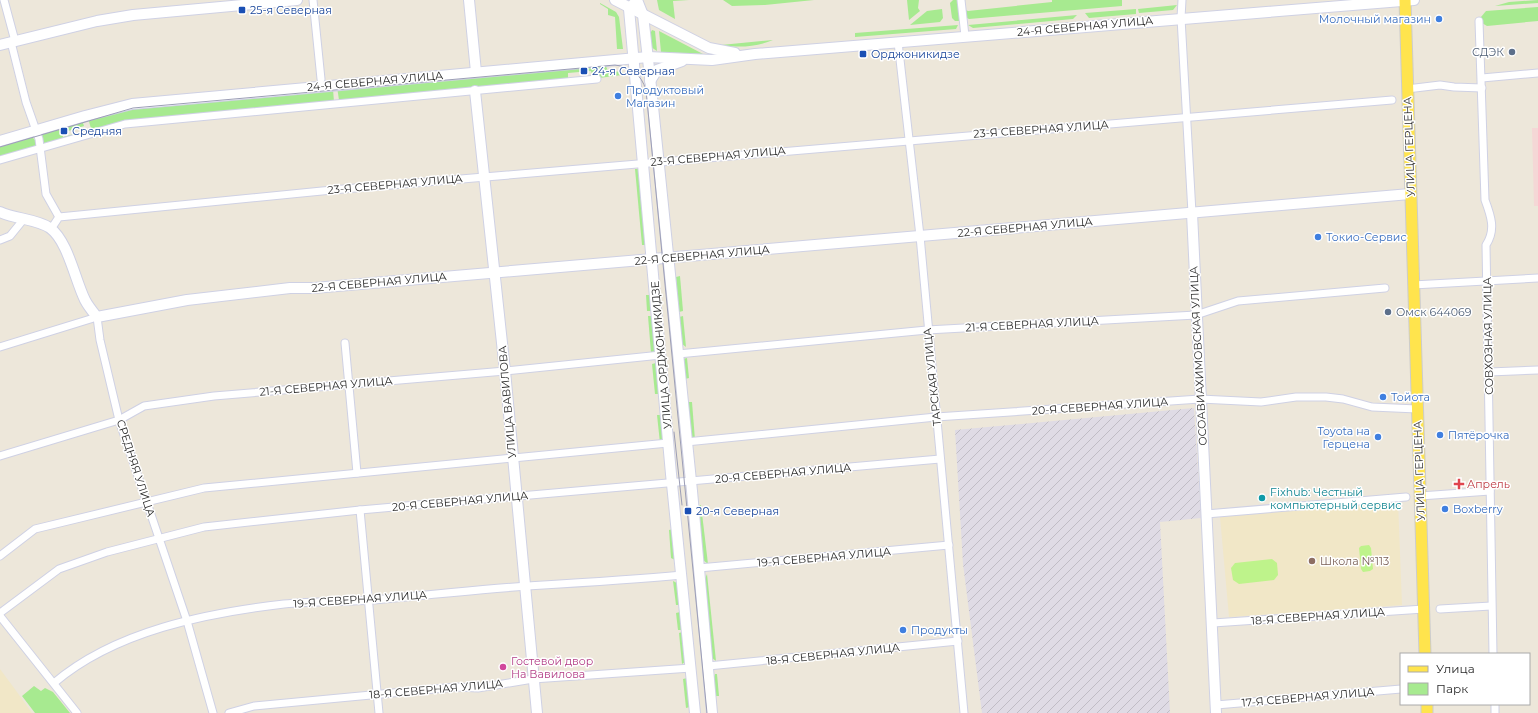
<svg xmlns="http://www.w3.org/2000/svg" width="1538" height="713" font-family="Montserrat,sans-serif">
<defs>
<pattern id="industrial-furrows" width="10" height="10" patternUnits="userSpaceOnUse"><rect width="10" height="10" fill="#dfdbe5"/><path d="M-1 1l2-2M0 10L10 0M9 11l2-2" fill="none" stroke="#c0bcc5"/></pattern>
</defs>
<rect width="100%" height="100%" fill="#ede7da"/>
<path fill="url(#industrial-furrows)" d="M1194,408l7,110 -41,4 10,191h-188l-19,-149 -8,-134z"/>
<g fill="#f1e7c7">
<path d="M1398,501l4,104 -173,12 -9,-100z"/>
<path d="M0,669l17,23 15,21h-32z"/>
</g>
<path fill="#f5d7d6" d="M1532,128h6v78h-4z"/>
<g fill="#a7ea90">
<path d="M657,0h32l-16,1 2,18 -16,-9z"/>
<path d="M723,0h91l-49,5 -33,1z"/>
<path d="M907,0h12l-1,8 2,3 -11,9z"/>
<path d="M953,0h5l2,21h-5l-3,-3 -2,-15z"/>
<path d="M1052,0h70v6l-153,13 -2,-1 -1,-8 2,1 84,-9z"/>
<path d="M1538,0v3l-43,3 14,-4z"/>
<path d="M600,3l16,9 3,5 4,32h-6l-2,-32 -7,-2v-6l-8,-5z"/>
<path d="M1177,5l-4,5 -34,3 -1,-4z"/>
<path d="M1538,7v14l-51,5 -5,-3 -1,-6 5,-6z"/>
<path d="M942,9l1,9 -3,4 -30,3 17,-14z"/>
<path d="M1136,9v5l-47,4 -4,-5z"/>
<path d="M1077,15l-4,4 -100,9 -5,-3z"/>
<path d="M958,25l-2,4 -101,8v-4z"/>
<path d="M652,30l3,1 2,20 -6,-4 -1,-13z"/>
<path d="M659,31l44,23 -42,-2z"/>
<path d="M773,40c-16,7 -35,8 -52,5z"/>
<path d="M605,64l3,7 15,1 -1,3 -23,3v-3h-7l-1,-4 -23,2v5l-229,22 -2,-13z"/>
<path d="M333,89l1,13 -56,5 -186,25 -4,-14 39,-9z"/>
<path d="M82,120l2,6 -22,7 1,4 22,-6 1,3 -39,10 -3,-1 -2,-7 1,-4z"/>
<path d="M31,136l7,7 -1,3 -37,11v-12z"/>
<path d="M635,169h3l7,76h-3z"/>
<path d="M680,276l3,35 -4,1 -3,-35z"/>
<path d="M646,295h4l1,16h-4z"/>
<path d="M648,316h4l3,36 -4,1z"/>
<path d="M683,316l3,31 -4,-3 -3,-27z"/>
<path d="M687,358l2,20 -4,1 -2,-20z"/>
<path d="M656,363l4,31h-5l-3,-30z"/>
<path d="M688,402h4l3,38h-4z"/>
<path d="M657,415h5l2,25 -4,3z"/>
<path d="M698,505h3l7,59 -5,-4z"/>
<path d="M673,529l2,31 -4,-2 -2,-28z"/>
<path d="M707,574l9,87 -4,-3 -7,-79z"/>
<path d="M673,581l4,2 3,22h-4z"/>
<path d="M680,612l2,18h-4l-2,-17z"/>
<path d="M682,632l3,30 -3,2 -3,-31z"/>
<path d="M715,674h2l2,22h-4l-1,-19z"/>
<path d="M687,678l3,29 -4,1 -3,-29z"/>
<path d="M34,686l7,5 4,-3 8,4 17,21h-35l-13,-17z"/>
</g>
<g fill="#bef38b">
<path d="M1369,545l2,3 2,21 -3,2 -7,1 -2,-3 -2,-21 2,-2z"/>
<path d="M1272,559l5,4 1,12 -4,5 -35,4 -6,-4 -2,-12 4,-5z"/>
</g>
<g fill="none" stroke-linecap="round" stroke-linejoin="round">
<defs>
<g id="street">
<path d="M4,0l11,41"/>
<path d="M313,0l8,79"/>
<path d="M961,0l4,36"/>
<path d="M1182,0l-1,18 11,195"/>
<path d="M1479,21l6,179c6,16 11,30 1,45l7,409"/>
<path d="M11,42l15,60 13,37 7,55 13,23"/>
<path d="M898,42l22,194 44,477"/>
<path d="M1482,78l56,-5"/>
<path d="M1407,89l33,-4 14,2 28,1"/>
<path d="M0,160l125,-36 472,-45"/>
<path d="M51,229l8,-12 273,-27 1060,-90"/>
<path d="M0,240l10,-4 13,-16"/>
<path d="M1413,285l125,-7"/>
<path d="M345,343l12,130"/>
<path d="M0,347l97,-30 3,23 19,80 68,201 26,92"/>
<path d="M678,354l249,-24 269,-15 42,-14 147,-13"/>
<path d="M1489,372l49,-2"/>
<path d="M686,442l250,-25 264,-18 61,3 35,-5h30l17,2 29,8 45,2"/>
<path d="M0,456l119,-36 25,-14 70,-10 291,-25 156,-16"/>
<path d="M1420,496l70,-5"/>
<path d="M360,510l19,203"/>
<path d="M1206,514l200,-17"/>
<path d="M0,556l35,-27 169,-41 464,-45"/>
<path d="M699,568l250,-23"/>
<path d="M1440,609l51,-3"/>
<path d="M0,613l59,-44 48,-17 97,-25 156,-17 580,-51"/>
<path d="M0,616l77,97"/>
<path d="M1213,623l211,-14"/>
<path d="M708,666l250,-25"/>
<path d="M54,683c61,-52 152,-70 230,-79 30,-3 60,-2 90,-4 51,-5 102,-10 153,-14 51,-3 103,-6 155,-11"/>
<path d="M1495,704v9"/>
<path d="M1216,705l185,-16"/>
<path d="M229,713l25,-7 202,-19 22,1 55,-9 158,-11"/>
</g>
<g id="secondary">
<path d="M469,0l7,72"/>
<path d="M615,0l94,48 26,5"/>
<path d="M637,0l-8,9 42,465 24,239"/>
<path d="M637,0l6,15 7,62 42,414 20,222"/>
<path d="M0,45l97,-24 36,-6 164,-15"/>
<path d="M650,81l7,-11 25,-9"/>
<path d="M475,91l30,280 32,342"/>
<path d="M0,141l85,-25 47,-12 516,-47 64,3 43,-6 659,-54"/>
<path d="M0,212c15,7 37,7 50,16 18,13 25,52 35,72 3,6 8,12 12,17l90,-17 103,-12h24l1096,-94"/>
<path d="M1192,213l24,500"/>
</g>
<g id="primary">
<path d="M1405,0l20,654"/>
<path d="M1427,704v9"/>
</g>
</defs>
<use href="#street" stroke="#cfd1e4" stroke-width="9"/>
<use href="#secondary" stroke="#cfd1e4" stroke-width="12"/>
<use href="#primary" stroke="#ccc" stroke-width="13"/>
<use href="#street" stroke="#fff" stroke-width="7"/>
<use href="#secondary" stroke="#fff" stroke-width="10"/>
<use href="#primary" stroke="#ffe44d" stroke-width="11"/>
<g stroke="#9c9eb6" stroke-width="1">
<path d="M0,147l133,-39 482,-43c16,2 26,9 31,25l61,623"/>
<path d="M674,432l8,73"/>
</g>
</g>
<g fill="#1a4fb4" stroke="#fff" stroke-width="1.5">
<rect x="238" y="6" width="8" height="8" rx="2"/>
<rect x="859" y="50" width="8" height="8" rx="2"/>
<rect x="580" y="67" width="8" height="8" rx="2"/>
<rect x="60" y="127" width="8" height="8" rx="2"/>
<rect x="684" y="507" width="8" height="8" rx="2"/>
</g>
<g fill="#3f7fe0" stroke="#fff" stroke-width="1.5">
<circle cx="1439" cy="19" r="4"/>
<circle cx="618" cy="96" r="4"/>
<circle cx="1318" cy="237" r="4"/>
<circle cx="1383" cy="397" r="4"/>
<circle cx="1440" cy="435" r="4"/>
<circle cx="1378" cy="437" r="4"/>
<circle cx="1445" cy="509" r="4"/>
<circle cx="903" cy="630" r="4"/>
</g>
<g fill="#5c6f8a" stroke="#fff" stroke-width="1.5">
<circle cx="1512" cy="52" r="4"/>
<circle cx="1388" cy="312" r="4"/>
</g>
<path fill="#e0444e" stroke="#fff" stroke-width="1.5" d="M1457 478h4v4h4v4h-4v4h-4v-4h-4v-4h4z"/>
<circle fill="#0f9aa8" stroke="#fff" stroke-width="1.5" cx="1262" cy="498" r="4"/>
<circle fill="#8d6e63" stroke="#fff" stroke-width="1.5" cx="1312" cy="561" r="4"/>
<circle fill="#d1479c" stroke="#fff" stroke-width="1.5" cx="503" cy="667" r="4"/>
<g text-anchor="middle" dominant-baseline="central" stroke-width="3" stroke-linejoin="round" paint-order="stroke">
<g font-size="11" fill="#164399" stroke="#fff" text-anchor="start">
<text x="250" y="10">25-я Северная</text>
<text x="871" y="54">Орджоникидзе</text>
<text x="592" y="71">24-я Северная</text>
<text x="72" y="131">Средняя</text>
<text x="696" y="511">20-я Северная</text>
</g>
<g font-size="11" fill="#366cbe" stroke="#fff" text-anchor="start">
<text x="1431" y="19" text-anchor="end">Молочный магазин</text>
<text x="626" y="90">Продуктовый<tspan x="626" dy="13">Магазин</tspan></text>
<text x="1326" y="237">Токио-Сервис</text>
<text x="1391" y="397">Тойота</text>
<text x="1370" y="431" text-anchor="end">Toyota на<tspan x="1370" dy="13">Герцена</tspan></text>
<text x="1448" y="435">Пятёрочка</text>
<text x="1453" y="509">Boxberry</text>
<text x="911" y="630">Продукты</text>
</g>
<g font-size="11" fill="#2a2a2a" stroke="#fff">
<text transform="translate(1085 26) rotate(-5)">24-Я СЕВЕРНАЯ УЛИЦА</text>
<text transform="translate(375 81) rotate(-5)">24-Я СЕВЕРНАЯ УЛИЦА</text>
<text transform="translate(1041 129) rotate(-4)">23-Я СЕВЕРНАЯ УЛИЦА</text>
<text transform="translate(1409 147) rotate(-92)">УЛИЦА ГЕРЦЕНА</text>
<text transform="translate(718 156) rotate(-5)">23-Я СЕВЕРНАЯ УЛИЦА</text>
<text transform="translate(395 184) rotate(-5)">23-Я СЕВЕРНАЯ УЛИЦА</text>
<text transform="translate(1025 227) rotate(-5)">22-Я СЕВЕРНАЯ УЛИЦА</text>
<text transform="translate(702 255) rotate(-5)">22-Я СЕВЕРНАЯ УЛИЦА</text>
<text transform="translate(379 282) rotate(-5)">22-Я СЕВЕРНАЯ УЛИЦА</text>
<text transform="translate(1032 324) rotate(-3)">21-Я СЕВЕРНАЯ УЛИЦА</text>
<text transform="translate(1488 336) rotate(-91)">СОВХОЗНАЯ УЛИЦА</text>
<text transform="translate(661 355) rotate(-95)">УЛИЦА ОРДЖОНИКИДЗЕ</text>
<text transform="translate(1198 356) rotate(-93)">ОСОАВИАХИМОВСКАЯ УЛИЦА</text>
<text transform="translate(932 377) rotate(-96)">ТАРСКАЯ УЛИЦА</text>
<text transform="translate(326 386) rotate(-5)">21-Я СЕВЕРНАЯ УЛИЦА</text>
<text transform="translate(507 402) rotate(-95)">УЛИЦА ВАВИЛОВА</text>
<text transform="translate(1100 406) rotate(-4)">20-Я СЕВЕРНАЯ УЛИЦА</text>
<text transform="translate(136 468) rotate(72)">СРЕДНЯЯ УЛИЦА</text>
<text transform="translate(1419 471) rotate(-92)">УЛИЦА ГЕРЦЕНА</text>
<text transform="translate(783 473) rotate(-5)">20-Я СЕВЕРНАЯ УЛИЦА</text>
<text transform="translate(460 501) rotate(-5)">20-Я СЕВЕРНАЯ УЛИЦА</text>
<text transform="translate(824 557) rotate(-5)">19-Я СЕВЕРНАЯ УЛИЦА</text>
<text transform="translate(360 599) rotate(-4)">19-Я СЕВЕРНАЯ УЛИЦА</text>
<text transform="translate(1318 616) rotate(-4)">18-Я СЕВЕРНАЯ УЛИЦА</text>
<text transform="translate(833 654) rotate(-6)">18-Я СЕВЕРНАЯ УЛИЦА</text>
<text transform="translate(436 689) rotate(-5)">18-Я СЕВЕРНАЯ УЛИЦА</text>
<text transform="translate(1308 697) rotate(-5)">17-Я СЕВЕРНАЯ УЛИЦА</text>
</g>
<g font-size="11" fill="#4e5e75" stroke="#fff" text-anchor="end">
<text x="1504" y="52">СДЭК</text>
<text x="1396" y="312" text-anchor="start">Омск 644069</text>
</g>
<g font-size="11" fill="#be3a42" stroke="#fff" text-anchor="start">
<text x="1467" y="484">Апрель</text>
</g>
<g font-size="11" fill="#0d838f" stroke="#fff" text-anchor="start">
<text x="1270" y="492">Fixhub: Честный<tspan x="1270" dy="13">компьютерный сервис</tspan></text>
</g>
<g font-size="11" fill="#785e54" stroke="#fff" text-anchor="start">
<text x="1320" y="561">Школа №113</text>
</g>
<g font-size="11" fill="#b23c85" stroke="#fff" text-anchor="start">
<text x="511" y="661">Гостевой двор<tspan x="511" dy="13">На Вавилова</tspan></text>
</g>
</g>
<rect x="1400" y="653" width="130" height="52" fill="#ffffff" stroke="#aaaaaa"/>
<rect x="1408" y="666" width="20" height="6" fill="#ffe44d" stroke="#aaaaaa"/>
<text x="1436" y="673" font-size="12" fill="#2a2a2a">Улица</text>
<rect x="1408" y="683" width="20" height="12" fill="#a7ea90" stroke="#aaaaaa"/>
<text x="1436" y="693" font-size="12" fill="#2a2a2a">Парк</text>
</svg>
